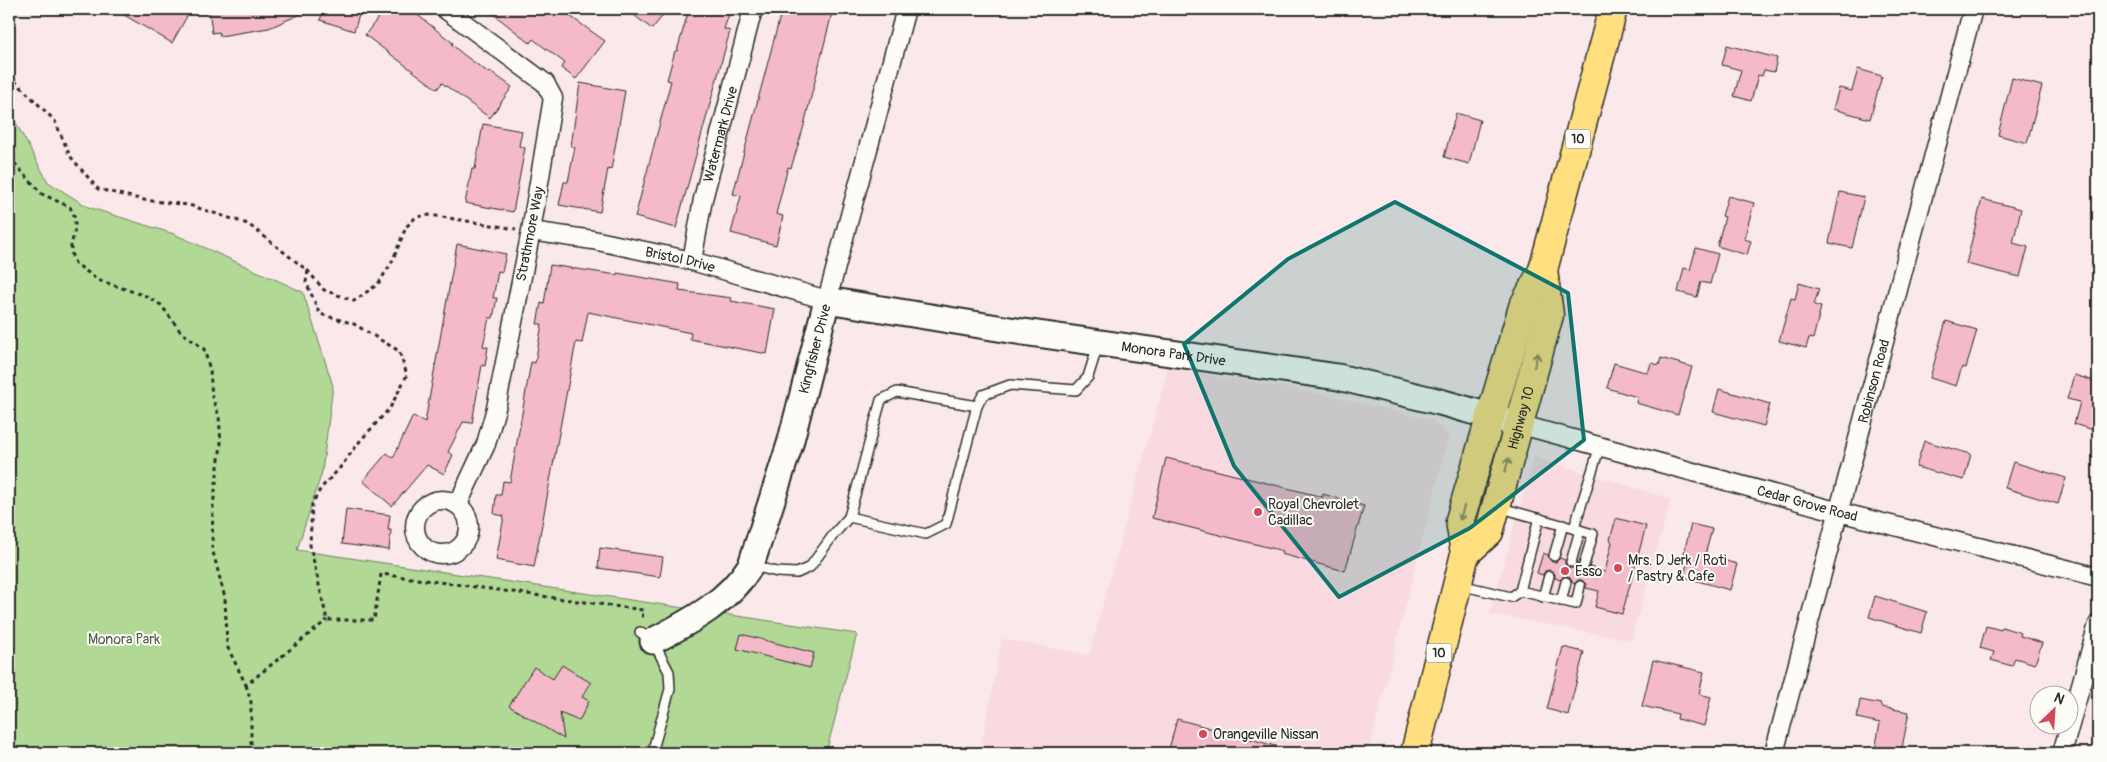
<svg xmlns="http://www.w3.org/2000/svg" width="2107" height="762" font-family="Pangolin,sans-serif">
<rect width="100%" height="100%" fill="#fae8ea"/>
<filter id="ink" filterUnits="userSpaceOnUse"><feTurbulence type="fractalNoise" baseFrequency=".02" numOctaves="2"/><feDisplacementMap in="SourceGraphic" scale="10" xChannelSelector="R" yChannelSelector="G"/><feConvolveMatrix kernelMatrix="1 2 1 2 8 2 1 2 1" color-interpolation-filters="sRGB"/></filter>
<g filter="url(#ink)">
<g fill="#f8dae0">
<path d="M1168,368l140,23 122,28 19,17 -81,317h-388l22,-114 87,16z"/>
<path d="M1534,457l137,42 -40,141 -141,-26z"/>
</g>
<path fill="#b1d895" stroke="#6e8260" d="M9,110l39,72 40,25 86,27 129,58 30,94 -11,86 -25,78 560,84 -31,119h-817z"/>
<g fill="#f4baca" stroke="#2b2b2b">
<path d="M114,9h77l-19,34z"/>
<path d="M209,9h103l-43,19 -49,8 -1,-4 -7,1z"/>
<path d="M324,9h37l-7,22 -34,-11z"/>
<path d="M385,9h25l43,34 -1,2 12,10 25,18 1,-2 22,16 -22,31 -48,-35 -5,6 -72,-54z"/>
<path d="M487,9h73l45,32 -29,38 -15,-11 4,-5 -32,-24 -3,4z"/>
<path d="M626,9h42l-16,20z"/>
<path d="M689,9h20l20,5 -5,15 6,2 -54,197 -41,-11 36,-136 -4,-1 8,-29h2z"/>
<path d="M782,9h51l-30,120 -12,39 -3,-1 -12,47 7,2 -7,29 -45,-12 10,-37 -8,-2z"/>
<path d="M1727,45l50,13 -3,14 -10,-2 -2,6 -4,-1 -7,26 -17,-5 7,-26 -19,-5z"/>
<path d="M1858,69l24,7 -12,43 -37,-10 6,-21 13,3z"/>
<path d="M2012,78l30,8 -15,57 -29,-8z"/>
<path d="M580,83l45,8 -14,79 -3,-1 -8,43 -41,-7 5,-23h4l7,-35 -4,-1z"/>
<path d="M1456,113l24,7 -11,44 -25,-7z"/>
<path d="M483,124l39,7 -3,15 6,2 -12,64 -48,-9 7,-34h3z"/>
<path d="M1840,192l24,5 -12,51 -23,-5z"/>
<path d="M1728,196l26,7 -10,36 7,2 -4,14 -30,-9 8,-29 -3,-1z"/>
<path d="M1982,199l39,10 -8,34 15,4 -8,30 -54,-13z"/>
<path d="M457,244l49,10 -4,18 -4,-1 -5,27h4l-4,20h-4l-6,28 5,1 -3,19 -3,-1 -10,58 -9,-1 -15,30 5,3 -9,19 -17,-9 -35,41 -29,-25 24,-28 6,5 20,-42 12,6z"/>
<path d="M1696,248l22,6 -8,30 -9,-2 -4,15 -19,-5 6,-24 6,2z"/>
<path d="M550,265l67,10v-2l63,11 -1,7 53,7 -1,3 44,8 -8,45 -77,-15 1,-6 -103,-21 -6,31 -6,-1 -42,225 -38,-7 8,-44 -10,-2 2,-19h5l2,-14 7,1 21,-120 4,1 7,-39h-5l4,-21 3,1z"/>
<path d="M1799,283l20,6 -5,16 7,2 -8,32 -4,-1 -3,10 -27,-7 12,-43 4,1z"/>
<path d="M1946,321l31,9 -11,38 -4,-1 -6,19 -26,-8z"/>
<path d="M1661,358l31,9 -14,48 -42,-12 1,-6 -30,-9 7,-25 34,10 3,-10 8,2z"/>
<path d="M2074,375l24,7v41l-2,8 -22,-7 6,-22 -13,-3z"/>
<path d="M1719,389l51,15 -6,22 -51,-14z"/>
<path d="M1924,441l47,13 -7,26 -48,-13z"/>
<path d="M1166,458l157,39v-3l41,12 -19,65 -64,-17 2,-3 -131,-33z"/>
<path d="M2013,462l53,16 -8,26 -53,-16z"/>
<path d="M346,509l44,6 -2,15h3l-2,20 -47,-6z"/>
<path d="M1616,518l30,8 -24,88 -27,-7 4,-16 -13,-3v-4l-4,-4h-4l-4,4 -6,-8h-4l-4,4 -5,-2v-4l-5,-4 -5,1 -2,4 -6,-2 6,-20 5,2 4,7h4l4,-4 5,2v4l4,4h4l4,-5 5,8h4l4,-4 15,5 7,-30 -2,-2z"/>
<path d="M1691,524l21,5 -7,26 32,9 -7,26 -47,-13 5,-15 -6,-1z"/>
<path d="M600,548l63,9 -3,20 -62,-9z"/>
<path d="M1875,596l52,16 -6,21 -52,-16z"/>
<path d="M1986,626l15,4 1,-3 19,6 -1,3 22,7 -7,21 -20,-6 -3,8 -21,-6 3,-8 -14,-4z"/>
<path d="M741,634l73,19 -4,15 -73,-19z"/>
<path d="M1563,647l21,5 -16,63 -21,-6z"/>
<path d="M1653,660l51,12 -5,22 12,3 -7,29 -27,-7 1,-5 -36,-8z"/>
<path d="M562,665l29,18 -9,14 7,4 -10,20 -19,-8 4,26 -55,-33 25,-39 19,12z"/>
<path d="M1860,700l21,4v3l28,5 -8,41 -26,-3 5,-27 -23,-5z"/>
<path d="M1177,719l109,30v4h-118z"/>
</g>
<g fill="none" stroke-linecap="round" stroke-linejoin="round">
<defs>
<g id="lane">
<path d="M1498,507l95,27 -9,31"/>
<path d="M849,517l32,-117 16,-8 80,14"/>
<path d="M1574,528l26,-82"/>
<path d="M1554,556l9,-31"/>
<path d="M1571,562l9,-32"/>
<path d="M754,566l23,6 20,1 13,-6 24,-33 15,-17 77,17 20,-10 31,-118 6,-11 27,-10 66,5 12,-13 10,-32"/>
<path d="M1460,585l51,12 9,-6 19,-73"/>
<path d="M1520,591l56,13 4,-18"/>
<path d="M1543,597l6,-21"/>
<path d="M1561,601l5,-19"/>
<path d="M640,632l13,9 16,31 1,17 -18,64"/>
</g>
<g id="street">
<path d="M445,9l100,74 8,15 -22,133 -35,177 -10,36 -28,60"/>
<path id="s1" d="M531,231l62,9 99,21 135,39 79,-291"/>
<path id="s2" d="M692,261l11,-62 50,-190"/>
<path id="s3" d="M1518,424l321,88 259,65"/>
<circle cx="442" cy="527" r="27"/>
<path id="s4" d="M1774,753l199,-744"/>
<path d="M2062,753l36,-129"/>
</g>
<g id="secondary">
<path id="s5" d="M653,641c38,-20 75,-39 98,-76l39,-121 37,-144 183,30 328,47 102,25 71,20"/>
</g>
<g id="highway">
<path id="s6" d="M1465,554l24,-22 60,-217 -6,-45"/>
<path d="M1415,753l50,-199 -5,-34 63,-213 20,-37 70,-261"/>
</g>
</defs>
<use href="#lane" stroke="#2b2b2b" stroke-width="12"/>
<use href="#street" stroke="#2b2b2b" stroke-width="21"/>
<use href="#secondary" stroke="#2b2b2b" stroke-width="29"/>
<use href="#highway" stroke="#2b2b2b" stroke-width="31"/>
<g stroke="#2b2b2b" stroke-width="3" stroke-dasharray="4 4" stroke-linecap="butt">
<path d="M9,75l46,46 15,35 28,33 46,11 45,5 59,19 60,47 16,19 30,11 24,-17 14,-22 14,-35 10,-10 14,-2 86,14"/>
<path d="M9,157l33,37 28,13 5,11v11l-4,17 1,10 3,7 23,17 48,16 15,9 20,27 23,17 6,21 2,27 7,19 2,28 -8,62 -1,42 13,50 2,48 19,39 81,-65"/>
<path d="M308,271l-2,11 14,32 34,10 45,27 8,24 -17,33 -30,33 -21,28 -18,19 -9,16 -2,41 17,75h47l7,-46 262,36 -1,11"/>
<path d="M246,685l5,17v51"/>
</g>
<use href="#lane" stroke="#fdfcf7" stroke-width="9"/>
<use href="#street" stroke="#fdfcf7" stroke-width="18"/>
<use href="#secondary" stroke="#fdfcf7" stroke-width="25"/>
<use href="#highway" stroke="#ffdf80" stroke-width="28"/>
</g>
<defs><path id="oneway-shaft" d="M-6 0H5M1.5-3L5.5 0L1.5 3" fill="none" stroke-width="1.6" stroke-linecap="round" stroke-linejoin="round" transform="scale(1.25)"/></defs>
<g stroke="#958556">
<use href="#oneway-shaft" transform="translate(1536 360) rotate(-74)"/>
<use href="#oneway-shaft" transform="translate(1507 465) rotate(-75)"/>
<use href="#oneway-shaft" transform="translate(1462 513) rotate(105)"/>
</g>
</g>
<path fill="#0f766e" fill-opacity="0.2" stroke="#0f766e" stroke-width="4" stroke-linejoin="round" d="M1395,202l173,91 16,147 -114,88 -131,69 -105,-131 -50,-122 104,-85z"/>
<g fill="#d1495b" stroke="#fdfcf7" stroke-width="2">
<circle cx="1258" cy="512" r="5"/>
<circle cx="1618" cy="568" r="5"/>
<circle cx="1565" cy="571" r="5"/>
<circle cx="1203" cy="734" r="5"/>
</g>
<g text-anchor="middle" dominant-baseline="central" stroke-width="4" stroke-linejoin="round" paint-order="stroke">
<g fill="#fdfcf7" stroke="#6a6a68" stroke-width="1">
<rect x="1565.5" y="129.5" width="25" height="19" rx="4"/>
<rect x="1426.5" y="643.5" width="25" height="19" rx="4"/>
</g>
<g font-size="12" font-weight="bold" fill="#2b2b2b">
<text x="1578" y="139">10</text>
<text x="1439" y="653">10</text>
</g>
<g font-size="14" fill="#2b2b2b" stroke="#fdfcf7">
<text stroke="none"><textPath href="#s2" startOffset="130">Watermark Drive</textPath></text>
<text transform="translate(530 234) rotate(-79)">Strathmore Way</text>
<text stroke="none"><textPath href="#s1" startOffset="152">Bristol Drive</textPath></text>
<text stroke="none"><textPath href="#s5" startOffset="351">Kingfisher Drive</textPath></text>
<text stroke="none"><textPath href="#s5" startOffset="752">Monora Park Drive</textPath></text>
<text stroke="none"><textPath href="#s4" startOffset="385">Robinson Road</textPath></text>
<text stroke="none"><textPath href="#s6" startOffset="151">Highway 10</textPath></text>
<text stroke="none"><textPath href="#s3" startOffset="300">Cedar Grove Road</textPath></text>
</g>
<g font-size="14" fill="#2b2b2b" stroke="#fdfcf7" text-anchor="start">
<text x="1268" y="504">Royal Chevrolet<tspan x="1268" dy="16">Cadillac</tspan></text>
<text x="1628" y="560">Mrs. D Jerk / Roti<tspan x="1628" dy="16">/ Pastry &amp; Cafe</tspan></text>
<text x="1575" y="571">Esso</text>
<text x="1213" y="734">Orangeville Nissan</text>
</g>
<g font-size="14" fill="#535f4b" stroke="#fdfcf7">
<text x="124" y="639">Monora Park</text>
</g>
</g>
<rect width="2107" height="762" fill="none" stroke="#fdfcf7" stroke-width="30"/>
<rect x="15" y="15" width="2077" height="732" fill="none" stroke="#2b2b2b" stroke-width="2" filter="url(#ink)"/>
<g transform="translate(2054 710) rotate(25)"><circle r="24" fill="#fdfcf7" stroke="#a9a8a5"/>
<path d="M0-4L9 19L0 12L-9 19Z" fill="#d1495b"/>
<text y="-8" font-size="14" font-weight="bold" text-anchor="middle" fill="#2b2b2b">N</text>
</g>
</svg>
